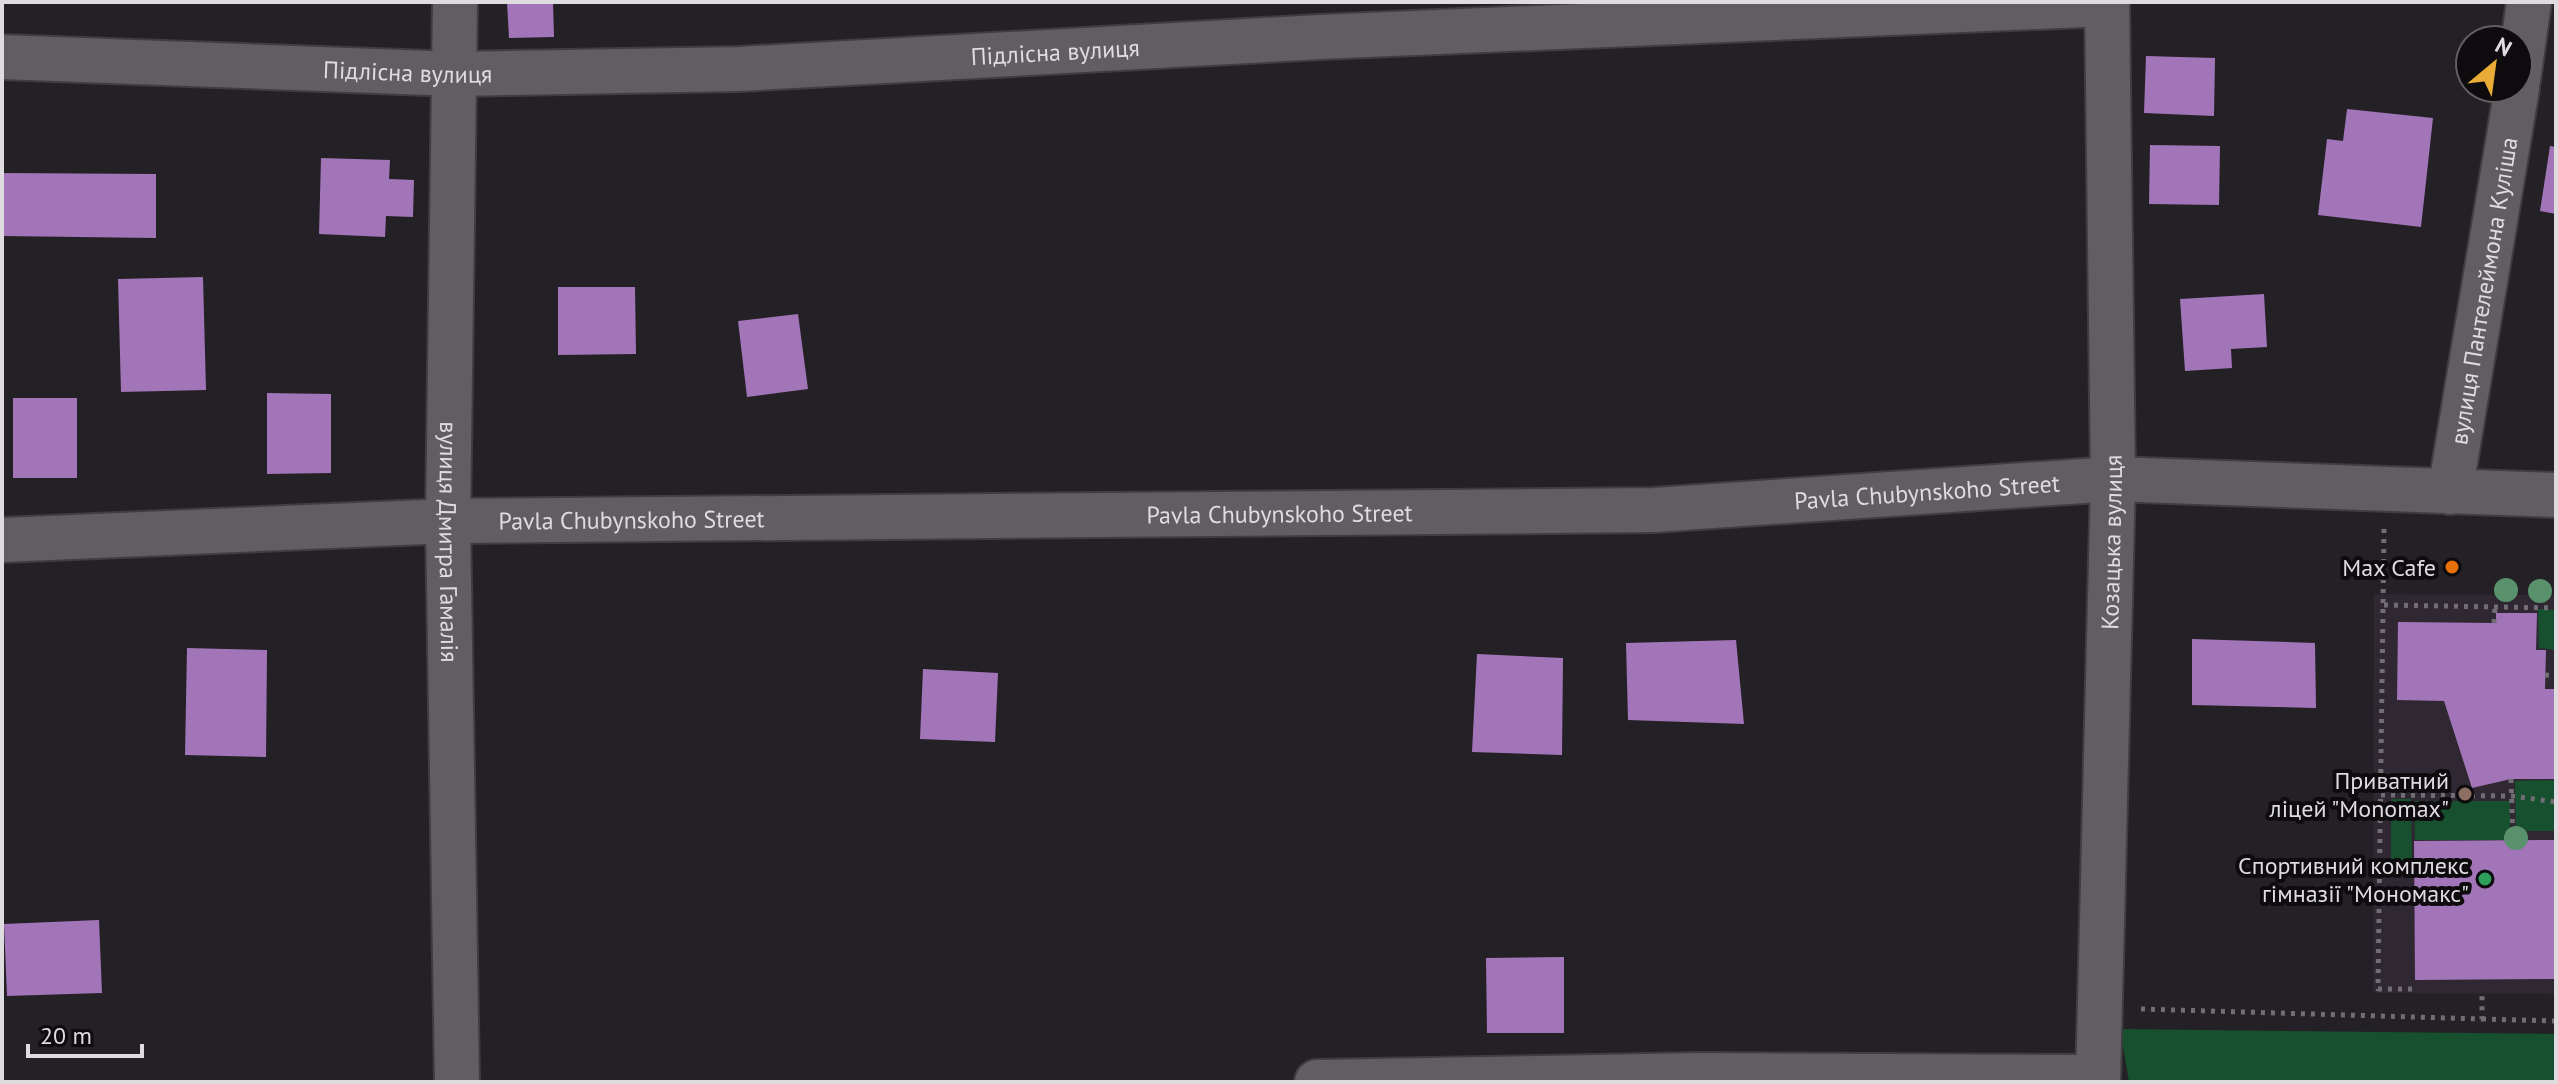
<svg xmlns="http://www.w3.org/2000/svg" width="2558" height="1084" font-family="'PT Sans',sans-serif">
<rect width="100%" height="100%" fill="#242126"/>
<path fill="#2f2832" d="M2374,594l182,1v399l-183,-1z"/>
<g fill="#16502e">
<path d="M2538,609l18,1v40l-17,-2z"/>
<path d="M2556,780v51h-40l-1,-50z"/>
<path d="M2391,799h20l1,63h-21z"/>
<path d="M2414,801h96v39h-95z"/>
<path d="M2120,1029l436,5v48h-427z"/>
</g>
<g fill="#a275b8">
<path d="M507,2h46l1,35 -45,1z"/>
<path d="M2146,56l69,2 -1,58 -70,-3z"/>
<path d="M2347,109l86,9 -12,109 -103,-12 9,-76 16,2z"/>
<path d="M2150,145l70,1 -1,59 -70,-1z"/>
<path d="M2550,146l6,1v67l-16,-3z"/>
<path d="M321,158l69,2 -1,19 25,1 -1,37 -27,-1 -1,21 -66,-3z"/>
<path d="M2,173l154,1v64l-154,-2z"/>
<path d="M203,277l3,113 -85,2 -3,-113z"/>
<path d="M558,287h77l1,67 -78,1z"/>
<path d="M2264,294l3,53 -36,2 1,19 -47,3 -5,-72z"/>
<path d="M798,314l10,75 -61,8 -9,-76z"/>
<path d="M267,393l64,1v79l-64,1z"/>
<rect x="13" y="398" width="64" height="80"/>
<path d="M2496,613h41l-1,37h10l-1,39h11v90h-45l-39,9 -28,-87 -47,-1 1,-78 98,1z"/>
<path d="M2192,639l123,4 1,65 -124,-3z"/>
<path d="M1736,640l8,84 -116,-4 -2,-77z"/>
<path d="M187,648l80,2 -1,107 -81,-2z"/>
<path d="M1477,654l86,4 -1,97 -90,-3z"/>
<path d="M923,669l75,4 -3,69 -75,-3z"/>
<path d="M2556,840v139l-141,1 -1,-139z"/>
<path d="M99,920l3,73 -95,3 -3,-72z"/>
<path d="M1564,957v76h-77l-1,-75z"/>
</g>
<g fill="none" stroke-linecap="round" stroke-linejoin="round">
<defs>
<g id="minor">
<path id="s1" d="M455,2l-7,519 9,561"/>
<path id="s2" d="M2,57l454,17 283,-5 581,-32 786,-33"/>
<path d="M2518,80l11,-78"/>
<path id="s3" d="M2450,492l67,-404"/>
<path id="s4" d="M2,540l446,-19 1206,-11 459,-31 443,16"/>
<path d="M1317,1082l384,-7 396,2"/>
<path id="s5" d="M2098,1082l15,-603 -6,-477"/>
</g>
</defs>
<use href="#minor" stroke="#3f3d41" stroke-width="48"/>
<g stroke="#706e72" stroke-width="5" stroke-dasharray="4 6" stroke-linecap="butt">
<path d="M2384,529l-6,460h39"/>
<path d="M2384,605l172,3"/>
<path d="M2494,623l1,-16"/>
<path d="M2545,675l11,1"/>
<path d="M2511,779l2,62"/>
<path d="M2381,795l131,1 44,6"/>
<path d="M2141,1009l341,10v-25"/>
<path d="M2482,1019l74,2"/>
</g>
<use href="#minor" stroke="#615e63" stroke-width="44"/>
</g>
<g fill="#58916c">
<circle cx="2506" cy="590" r="12"/>
<circle cx="2540" cy="591" r="12"/>
<circle cx="2516" cy="838" r="12"/>
</g>
<circle fill="#e8710a" stroke="#0d0b0d" stroke-width="3" cx="2452" cy="567" r="8"/>
<circle fill="#8d6e63" stroke="#0d0b0d" stroke-width="3" cx="2465" cy="794" r="8"/>
<circle fill="#2e9e5b" stroke="#0d0b0d" stroke-width="3" cx="2485" cy="879" r="8"/>
<g text-anchor="middle" dominant-baseline="central" stroke-width="8" stroke-linejoin="round" paint-order="stroke">
<g font-size="24" fill="#dedcdf" stroke="#0d0b0d">
<text stroke="none"><textPath href="#s2" startOffset="1054">Підлісна вулиця</textPath></text>
<text stroke="none"><textPath href="#s2" startOffset="406">Підлісна вулиця</textPath></text>
<text stroke="none"><textPath href="#s3" startOffset="204">вулиця Пантелеймона Куліша</textPath></text>
<text stroke="none"><textPath href="#s4" startOffset="1926">Pavla Chubynskoho Street</textPath></text>
<text stroke="none"><textPath href="#s4" startOffset="1278">Pavla Chubynskoho Street</textPath></text>
<text stroke="none"><textPath href="#s4" startOffset="630">Pavla Chubynskoho Street</textPath></text>
<text stroke="none"><textPath href="#s1" startOffset="540">вулиця Дмитра Гамалія</textPath></text>
<text stroke="none"><textPath href="#s5" startOffset="540">Козацька вулиця</textPath></text>
</g>
<g font-size="24" fill="#dedcdf" stroke="#0d0b0d" text-anchor="end">
<text x="2436" y="567">Max Cafe</text>
<text x="2449" y="780">Приватний<tspan x="2449" dy="28">ліцей "Monomax"</tspan></text>
<text x="2469" y="865">Спортивний комплекс<tspan x="2469" dy="28">гімназії "Мономакс"</tspan></text>
</g>
</g>
<rect width="2558" height="1084" fill="none" stroke="#dedcdf" stroke-width="8"/>
<g transform="translate(2494 64) rotate(29)"><circle r="38" fill="#0d0b0d" stroke="#615f61" stroke-width="2"/>
<path d="M0-6L14 30L0 20L-14 30Z" fill="#e8ac37"/>
<text y="-12" font-size="22" font-weight="bold" text-anchor="middle" fill="#dedcdf">N</text>
</g>
<path d="M28 1044v12h114v-12" fill="none" stroke="#dedcdf" stroke-width="4"/>
<text x="40" y="1044" font-size="24" fill="#dedcdf" stroke="#0d0b0d" stroke-width="6" paint-order="stroke">20 m</text>
</svg>
